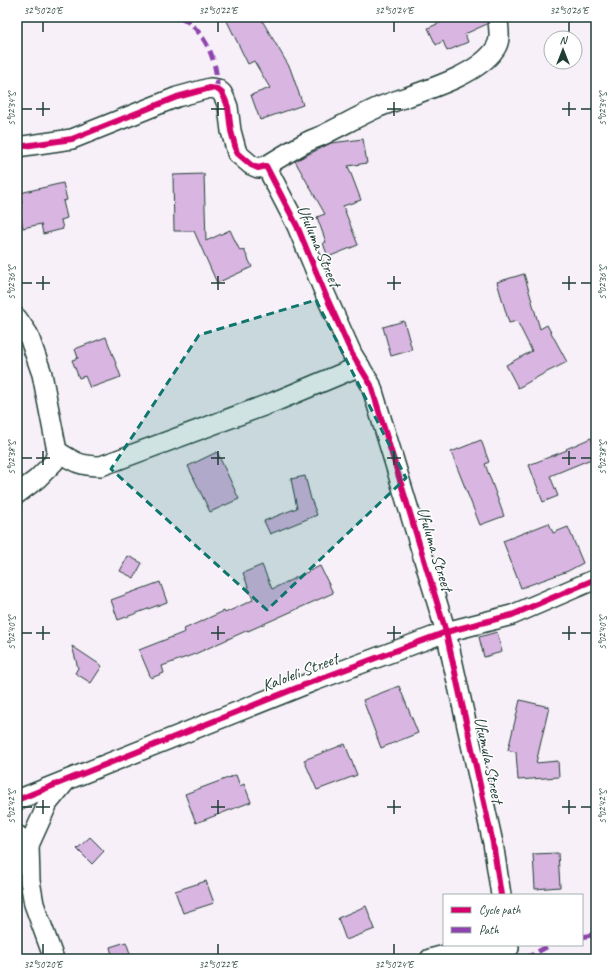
<svg xmlns="http://www.w3.org/2000/svg" width="613" height="976" font-family="Caveat,sans-serif">
<rect width="100%" height="100%" fill="#f7f0f9"/>
<filter id="ink" filterUnits="userSpaceOnUse"><feTurbulence type="fractalNoise" baseFrequency=".025" numOctaves="2"/><feDisplacementMap in="SourceGraphic" scale="8" xChannelSelector="R" yChannelSelector="G"/><feConvolveMatrix kernelMatrix="1 2 1 2 8 2 1 2 1" color-interpolation-filters="sRGB"/></filter>
<g filter="url(#ink)">
<g fill="#d9b6e1" stroke="#1f3d34">
<path d="M225,17h35l30,51 13,37 -43,15 -9,-25 19,-7 -16,-27 -6,3z"/>
<path d="M453,17h34v7l-22,10 3,8 -21,9 -4,-10 -7,4 -8,-17z"/>
<path d="M363,139l4,24 -19,3 13,34 -18,6 15,39 -30,12 -5,-14 3,-1 -9,-25 8,-3 -30,-53 36,-18z"/>
<path d="M204,174l2,67 24,-11 10,21 4,-1 8,17 -35,16 -23,-52h-20l-1,-56z"/>
<path d="M63,183l4,17 -4,1 4,17 -6,2 2,9 -20,5 -2,-10 -18,4 -5,-24 4,-1 -2,-10z"/>
<path d="M524,274l16,55 7,-4 20,37 -24,12 -25,14 -12,-23 26,-14 -15,-30 -8,2 -12,-41z"/>
<path d="M404,321l8,29 -21,6 -8,-29z"/>
<path d="M106,337l15,40 -31,11 -5,-12 -6,2 -7,-18 6,-2 -3,-9z"/>
<path d="M591,438l5,13v6l-46,19 8,20 -15,6 -14,-37 38,-15 -1,-1z"/>
<path d="M481,440l8,22 -4,2 19,52 -24,9 -29,-73z"/>
<path d="M217,452l22,47 -29,13 -22,-46z"/>
<path d="M305,476l6,23 6,16 -47,19 -6,-13 33,-13 -6,-29z"/>
<path d="M549,523l4,10 15,-6 15,36 -15,8 -47,17 -18,-47z"/>
<path d="M128,556l14,7 -8,15 -14,-7z"/>
<path d="M262,565l10,24 48,-23 13,27 -85,38v-1l-53,24 -33,12 2,7 -13,5 -12,-28 46,-18 -1,-3 40,-18 1,2 28,-13 -10,-27z"/>
<path d="M160,582l7,20 -49,18 -7,-20z"/>
<path d="M497,632l5,20 -18,5 -5,-20z"/>
<path d="M72,646l30,20 -11,17 -16,-10 3,-5z"/>
<path d="M399,686l19,47 -37,15 -18,-48z"/>
<path d="M520,700l29,7 -13,56 22,-2 1,16 -41,3 -2,-28 -8,-2z"/>
<path d="M345,744l12,31 -40,15 -13,-30z"/>
<path d="M236,775l4,11 4,-2 7,18 -55,21 -11,-29z"/>
<path d="M90,837l14,14 -12,13 -15,-15z"/>
<path d="M558,853l2,34 -25,2 -2,-35z"/>
<path d="M206,881l8,22 -31,10 -8,-22z"/>
<path d="M366,906l9,23 -29,11 -8,-22z"/>
<path d="M126,942l6,17h-19l-3,-12z"/>
</g>
<g fill="none" stroke-linecap="round" stroke-linejoin="round">
<defs>
<g id="minor">
<path d="M17,147l55,-8 105,-42 33,-9 7,1 5,4 3,6 3,8 3,24 6,22 14,12 7,3 8,-2 31,60 29,70 26,58 19,31 75,247 47,211 8,52"/>
<path d="M266,166c13,-8 26,-16 39,-23 7,-4 15,-6 22,-10 18,-9 34,-18 52,-26 32,-13 96,-28 116,-58 7,-10 3,-20 3,-32"/>
<path d="M17,318l11,16 14,40 15,77 -3,11 -17,17 -20,15"/>
<path d="M57,451c17,11 23,15 44,15l173,-64 86,-36"/>
<path d="M17,800l297,-119 132,-49 66,-17 84,-36"/>
<path d="M17,835l12,10 1,36 4,23 20,55"/>
<path d="M29,845l19,-42 18,-22"/>
<path d="M430,959l42,-11h37"/>
</g>
</defs>
<use href="#minor" stroke="#1f3d34" stroke-width="22"/>
<use href="#minor" stroke="#fff" stroke-width="19"/>
<g stroke="#8e44ad" stroke-width="5" stroke-dasharray="10 5" stroke-linecap="butt">
<path d="M181,17c24,14 37,44 36,72"/>
<path d="M582,937l14,-3"/>
<path d="M525,959l25,-14"/>
</g>
<defs>
<g id="cycleway">
<path d="M17,147l55,-8 105,-42 33,-9 7,1 5,4 3,6 3,8 3,24 6,22 14,12 7,3 8,-2 31,60 29,70 26,58 19,31 75,247 47,211 8,52"/>
<path d="M17,800l297,-119 132,-49 66,-17 84,-36"/>
</g>
</defs>
<use href="#cycleway" stroke="#fff" stroke-width="8"/>
<use href="#cycleway" stroke="#d6006c" stroke-width="6"/>
</g>
</g>
<path fill="#0f766e" fill-opacity="0.2" stroke="#0f766e" stroke-width="3" stroke-dasharray="8 5" stroke-linejoin="round" d="M316,300l90,178 -139,132 -156,-141 88,-134z"/>
<path fill="none" stroke="#1f3d34" stroke-width="1.5" d="M43,22v10M218,22v10M394,22v10M569,22v10M43,102v14M218,102v14M394,102v14M569,102v14M22,109h10M36,109h14M211,109h14M387,109h14M562,109h14M581,109h10M43,276v14M218,276v14M394,276v14M569,276v14M22,283h10M36,283h14M211,283h14M387,283h14M562,283h14M581,283h10M43,451v14M218,451v14M394,451v14M569,451v14M22,458h10M36,458h14M211,458h14M387,458h14M562,458h14M581,458h10M43,626v14M218,626v14M394,626v14M569,626v14M22,633h10M36,633h14M211,633h14M387,633h14M562,633h14M581,633h10M43,800v14M218,800v14M394,800v14M569,800v14M22,807h10M36,807h14M211,807h14M387,807h14M562,807h14M581,807h10M43,944v10M218,944v10M394,944v10"/>
<g text-anchor="middle" dominant-baseline="central" stroke-width="3" stroke-linejoin="round" paint-order="stroke">
<g font-size="17" fill="#1f3d34" stroke="#fff">
<text transform="translate(319 246) rotate(67)">Ufuluma Street</text>
<text transform="translate(435 549) rotate(73)">Ufuluma Street</text>
<text transform="translate(300 672) rotate(-21)">Kaloleli Street</text>
<text transform="translate(489 760) rotate(78)">Ufumula Street</text>
</g>
</g>
<rect width="613" height="976" fill="none" stroke="#fff" stroke-width="44"/>
<rect x="443" y="894" width="140" height="52" fill="#ffffff" stroke="#a5b1ae"/>
<rect x="451" y="907" width="20" height="6" fill="#d6006c" stroke="#a5b1ae"/>
<text x="479" y="914" font-size="12" fill="#1f3d34">Cycle path</text>
<rect x="451" y="927" width="20" height="6" fill="#8e44ad" stroke="#a5b1ae"/>
<text x="479" y="934" font-size="12" fill="#1f3d34">Path</text>
<g transform="translate(563 50)"><circle r="19" fill="#ffffff" stroke="#a5b1ae"/>
<path d="M0-3L7 15L0 10L-7 15Z" fill="#1f3d34"/>
<text y="-6" font-size="11" font-weight="bold" text-anchor="middle" fill="#1f3d34">N</text>
</g>
<rect x="22" y="22" width="569" height="932" fill="none" stroke="#1f3d34" stroke-width="1.5"/>
<g font-size="10" text-anchor="middle" fill="#1f3d34">
<text x="43" y="14">32°50'20"E</text>
<text x="218" y="14">32°50'22"E</text>
<text x="394" y="14">32°50'24"E</text>
<text x="569" y="14">32°50'26"E</text>
<text transform="translate(11 109) rotate(-90)" y="4">5°02'34"S</text>
<text transform="translate(602 109) rotate(-90)" y="4">5°02'34"S</text>
<text transform="translate(11 283) rotate(-90)" y="4">5°02'36"S</text>
<text transform="translate(602 283) rotate(-90)" y="4">5°02'36"S</text>
<text transform="translate(11 458) rotate(-90)" y="4">5°02'38"S</text>
<text transform="translate(602 458) rotate(-90)" y="4">5°02'38"S</text>
<text transform="translate(11 633) rotate(-90)" y="4">5°02'40"S</text>
<text transform="translate(602 633) rotate(-90)" y="4">5°02'40"S</text>
<text transform="translate(11 807) rotate(-90)" y="4">5°02'42"S</text>
<text transform="translate(602 807) rotate(-90)" y="4">5°02'42"S</text>
<text x="43" y="968">32°50'20"E</text>
<text x="218" y="968">32°50'22"E</text>
<text x="394" y="968">32°50'24"E</text>
</g>
</svg>
